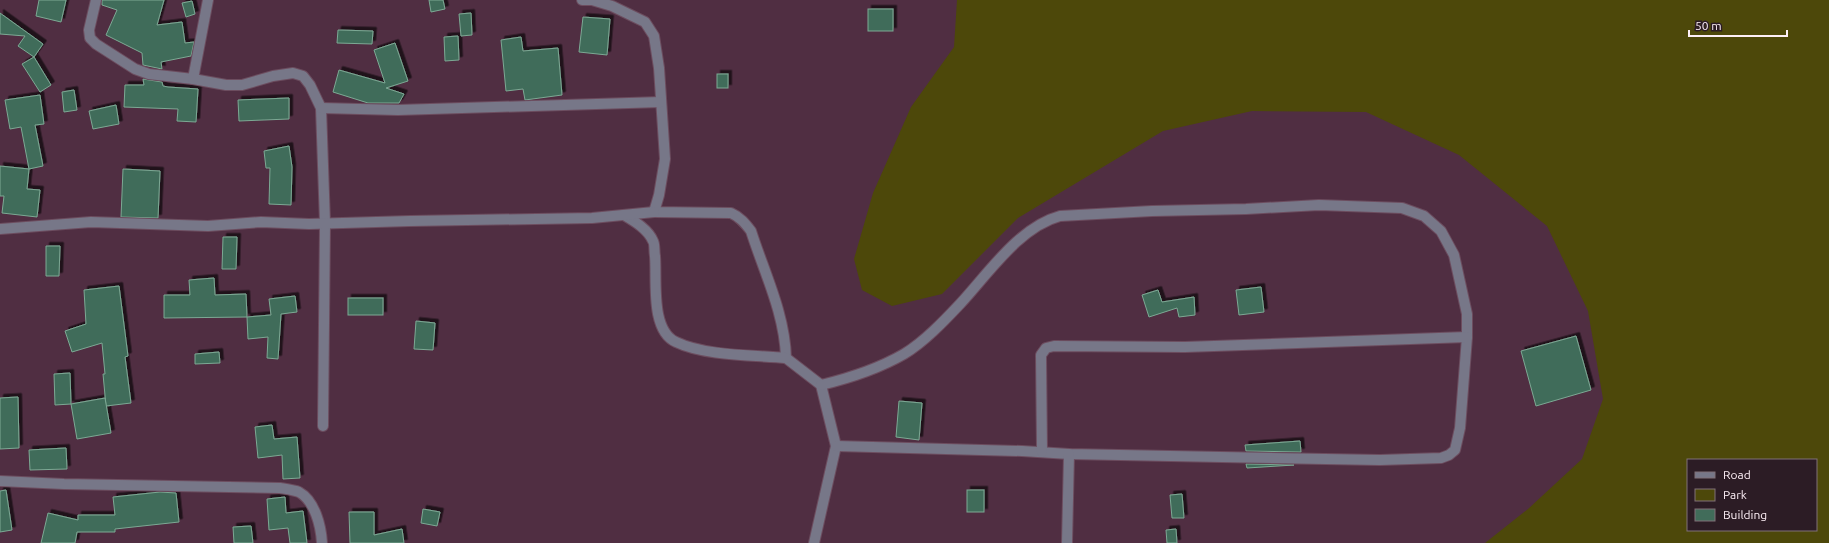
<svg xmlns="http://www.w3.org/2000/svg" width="1829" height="543" font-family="Ubuntu,sans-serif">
<defs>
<filter id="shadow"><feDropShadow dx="3.5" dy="-3.5" stdDeviation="0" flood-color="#0009"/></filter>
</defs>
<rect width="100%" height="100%" fill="#502e42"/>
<path fill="#4d480a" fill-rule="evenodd" d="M957,0h872v543h-344l43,-34 54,-50 21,-60 -15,-88 -41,-85 -88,-71 -93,-43 -114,-1 -89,20 -145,87 -76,76 -50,12 -30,-16 -8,-31 19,-66 38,-86 43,-60zM1688,460h128v70h-128z"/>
<g fill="#416c5a" stroke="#7ca994" filter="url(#shadow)">
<path d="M39,0h27l-5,22 -25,-6z"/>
<path d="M102,0h62l-7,25 25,-3 3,21 9,-1 -3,14 -30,6 1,7 -19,-4 -1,-12 -36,-18 11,-25 -15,-5z"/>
<path d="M429,0h14l2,9 -14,3z"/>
<path d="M192,1l3,13 -9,3 -4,-14z"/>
<rect x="868" y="9" width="25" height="22"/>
<path d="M0,13l43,31 -9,13 -16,-11 7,-10 -25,-2z"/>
<path d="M471,13l1,22 -11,1 -2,-22z"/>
<path d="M583,17l27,2 -3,36 -28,-3z"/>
<path d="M338,30l35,1 -1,13 -35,-1z"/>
<path d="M458,36l1,24 -14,1 -1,-24z"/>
<path d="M521,37l2,14 35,-3 4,47 -37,5 -2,-11 -17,2 -5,-51z"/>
<path d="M395,43l13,38 -22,7 18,6 -5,9h-31l-35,-11 6,-22 46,13 -11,-33z"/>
<path d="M34,57l17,28 -11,7 -18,-28z"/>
<rect x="717" y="74" width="11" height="14"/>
<path d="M143,79l19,3 1,4 5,1 30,2 -2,33 -19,-1 1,-12 -54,-2 1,-22h19z"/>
<path d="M74,90l3,20 -13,2 -2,-20z"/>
<path d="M40,95l4,29 -9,1 8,41 -14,3 -8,-42 -11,2 -5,-29z"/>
<path d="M289,98v21l-50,2 -1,-21z"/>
<path d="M116,105l3,19 -26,5 -4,-18z"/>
<path d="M289,146l3,21 -1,38 -22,-1 1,-36h-4l-2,-17z"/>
<path d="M0,166l29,3 -2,20 13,1 -3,27 -35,-4 2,-17h-4z"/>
<path d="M123,169l37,2 -2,47 -37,-1z"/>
<path d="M223,237h14l-1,32h-14z"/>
<path d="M46,246h14l-1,30h-13z"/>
<path d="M214,278l1,17 31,-1 1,23 -83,1v-23h26l-1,-15z"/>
<path d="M119,286l9,70 -3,1 6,46 -25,3 -3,-32h2l-3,-31 -30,9 -7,-21 21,-7 -2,-34z"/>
<path d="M1261,287l3,25 -25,3 -3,-25z"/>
<path d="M1158,290l4,12 32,-5 1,18 -16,2 -2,-9 -28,9 -7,-22z"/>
<path d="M295,296l2,16 -16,2 -3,45 -11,-1 1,-21 -20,2 -1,-22 24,-2 -2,-16z"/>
<rect x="348" y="298" width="35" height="17"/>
<path d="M416,321l19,2 -2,27 -19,-1z"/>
<path d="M1576,336l15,54 -55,16 -15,-55z"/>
<path d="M219,352l1,11 -25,1v-10z"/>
<path d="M70,373l1,31 -16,1 -1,-31z"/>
<path d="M18,397l1,51 -19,1v-51z"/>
<path d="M105,398l6,35 -34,6 -6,-35z"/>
<path d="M899,401l23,2 -3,37 -23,-3z"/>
<path d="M272,425l2,14 23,-2 3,41 -17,1 -1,-24 -24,3 -3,-31z"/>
<path d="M1300,441l1,11 -55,-1 -1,-6z"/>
<path d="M66,448l1,21 -37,1 -1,-20z"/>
<path d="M1246,464l48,1 -47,3z"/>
<path d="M6,490l6,40 -12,2v-41z"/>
<rect x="967" y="490" width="17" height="22"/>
<path d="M160,492l16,1 3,29 -64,7v3h-38l-2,11h-34l7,-30 30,7v-5h37l-2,-18z"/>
<path d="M1182,494l2,24h-12l-2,-23z"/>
<path d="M285,497l1,16 17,-2 4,32h-17l-2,-15 -19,2 -2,-31z"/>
<path d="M423,509l17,3 -3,14 -16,-3z"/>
<path d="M349,512h25v23l28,-6 2,14h-54z"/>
<path d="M251,526l2,17h-19l-1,-16z"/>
<path d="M1176,529l1,14h-10l-1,-13z"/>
</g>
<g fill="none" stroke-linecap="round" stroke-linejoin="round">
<defs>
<g id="minor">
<path d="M96,0l-7,30 1,8 6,6 39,25 14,5 44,5 33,6h16l31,-9 20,-3 10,3 7,9 11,23 4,115 -2,203"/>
<path d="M582,0h10l20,6 33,16 9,14 5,32 6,91 -6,36 -5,17 77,1c9,4 14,10 20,18 13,41 34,83 35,127l35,27 15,61 -22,97"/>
<path d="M193,79l15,-79"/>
<path d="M321,108l77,2 263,-8"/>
<path d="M624,215c10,6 24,14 29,26 2,3 1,10 2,15 2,24 -5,74 21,86 29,14 77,13 110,16"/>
<path d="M0,229l91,-7 117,4 53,-4 48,2 101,-3 182,-3 62,-6"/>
<path d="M821,385c29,-7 57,-16 83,-31 20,-12 40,-33 56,-50 28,-30 59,-77 100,-88l92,-5 94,-2 73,-4 83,3 22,8 17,15 13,24 13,59v23l-7,91 -5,22 -6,5 -8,3 -61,2 -311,-6 -47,-3 -186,-5"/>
<path d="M1042,452l-1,-97 5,-7 8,-2 131,1 282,-10"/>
<path d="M0,481l64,3 216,4c6,1 14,2 19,4 16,9 22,34 23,51"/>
<path d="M1067,543l2,-89"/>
</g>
</defs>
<use href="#minor" stroke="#6c4d5f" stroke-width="12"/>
<use href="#minor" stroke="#778" stroke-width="10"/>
</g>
<rect x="1687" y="459" width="130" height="72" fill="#2c1c25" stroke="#807179"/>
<rect x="1695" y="472" width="20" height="6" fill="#777788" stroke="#807179"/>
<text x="1723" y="479" font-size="12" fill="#fef0f7">Road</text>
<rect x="1695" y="489" width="20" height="12" fill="#4d480a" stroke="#807179"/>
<text x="1723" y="499" font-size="12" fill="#fef0f7">Park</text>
<rect x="1695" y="509" width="20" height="12" fill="#416c5a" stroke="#807179"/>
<text x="1723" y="519" font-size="12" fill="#fef0f7">Building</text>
<path d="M1689 30v6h98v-6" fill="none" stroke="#fef0f7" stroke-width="2"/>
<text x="1695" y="30" font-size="12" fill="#fef0f7" stroke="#2c1c25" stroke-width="3" paint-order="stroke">50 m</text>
</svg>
